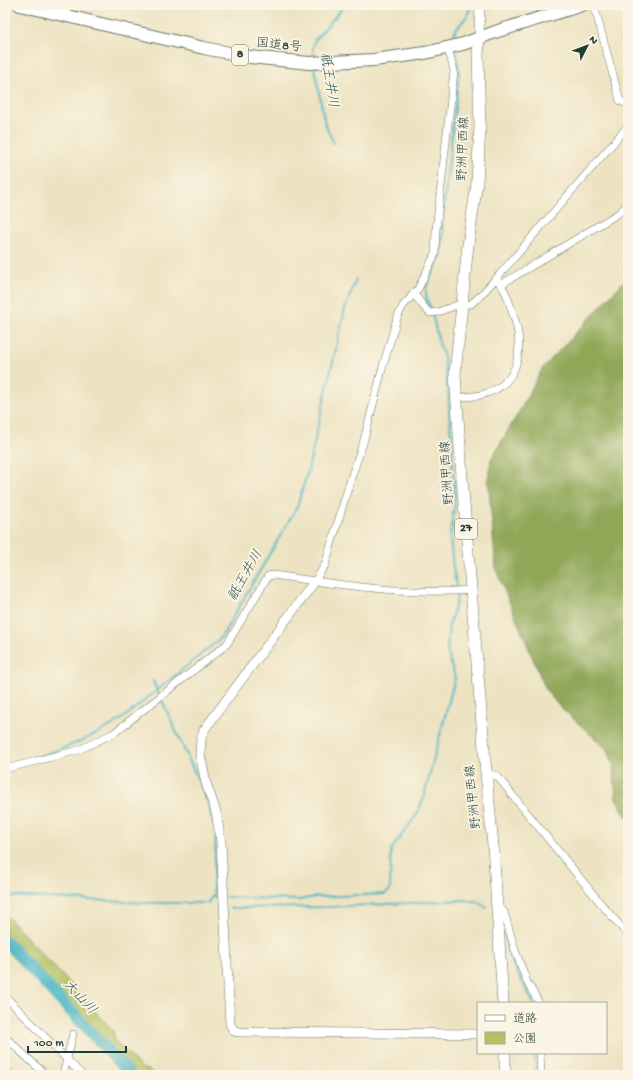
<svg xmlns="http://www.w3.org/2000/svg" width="633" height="1080" font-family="'Gochi Hand','Klee One',sans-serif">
<rect width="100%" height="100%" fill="#fcf5e5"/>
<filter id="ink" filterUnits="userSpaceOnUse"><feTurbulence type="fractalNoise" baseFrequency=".025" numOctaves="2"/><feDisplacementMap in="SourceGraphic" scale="8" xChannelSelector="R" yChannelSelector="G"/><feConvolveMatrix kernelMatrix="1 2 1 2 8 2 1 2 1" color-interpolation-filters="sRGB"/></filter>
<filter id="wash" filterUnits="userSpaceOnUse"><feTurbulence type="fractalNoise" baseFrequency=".012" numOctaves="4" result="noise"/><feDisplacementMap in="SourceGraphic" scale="16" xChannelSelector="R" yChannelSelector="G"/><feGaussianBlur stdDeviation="0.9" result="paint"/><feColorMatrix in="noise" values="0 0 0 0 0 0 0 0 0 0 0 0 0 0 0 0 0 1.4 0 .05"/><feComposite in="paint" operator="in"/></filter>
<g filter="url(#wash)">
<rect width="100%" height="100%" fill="#ede3c2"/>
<path fill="#b5c163" stroke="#6a7f4c" d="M5,914l68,73 40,44 2,10 28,28 6,1 5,5h-28l-119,-124 -2,-2z"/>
<path fill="#90a759" stroke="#587246" d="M628,277v541l-4,-5 -8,-15 -3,-34 -5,-14 -50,-45 -12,-15 -50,-120 -8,-92 3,-19 32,-54 19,-36z"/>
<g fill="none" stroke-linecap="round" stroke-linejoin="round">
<g stroke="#48b5c4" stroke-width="2">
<path d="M454,42c-3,-18 16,-19 16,-37"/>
<path d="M456,50l3,22 -17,149 1,13 -2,21 -15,32v10l5,12 9,38 4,10 4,33 7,110 -5,37 3,30 4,22"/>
<path d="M313,58v-11l2,-7 30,-35"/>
<path d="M314,66l11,58 9,20"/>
<path d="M153,681l53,116 8,29"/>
<path d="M5,765c42,-10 82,-22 118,-47l92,-75 7,-7 75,-129 11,-37 37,-161 11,-30"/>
<path d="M5,896l145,7h58"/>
<path d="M213,896l9,1"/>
<path d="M226,897l74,3 14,-3 71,-3 5,-4 1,-40 26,-36 6,-14 32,-122 -8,-28 2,-24 7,-23 1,-10"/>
<path d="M207,903l6,-7 3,-62"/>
<path d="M230,908l100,-1 136,-7c9,1 14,1 21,8"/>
<path d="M505,935l3,19 25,49"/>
<path d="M535,1053v22"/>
</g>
<path stroke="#48b5c4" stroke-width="12" d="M5,941l126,134"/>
</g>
</g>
<g filter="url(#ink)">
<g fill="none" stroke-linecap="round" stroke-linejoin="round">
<defs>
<g id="street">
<path d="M594,5l26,96 8,3"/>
<path d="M502,284l117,-71 9,-9"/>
<path d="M413,294c7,6 10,14 17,19l8,-1 19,-7 14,-1 10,-9 19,-21 128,-148"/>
<path d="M456,397c9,0 19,0 28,-3 39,-11 40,-51 28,-83 -4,-12 -7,-24 -16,-32"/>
<path d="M315,581l10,-16 27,-90 12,-35 19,-74 14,-48 6,-12 15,-17 17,-35 1,-24 18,-159 -6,-23"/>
<path d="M5,769l74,-19 35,-17 113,-89 41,-68 6,-1c65,10 132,20 198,15"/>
<path d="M486,773l11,3 105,129 26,30"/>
<path d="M497,906l7,6 11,38 12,32 12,21"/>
<path d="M5,996l77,79"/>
<path d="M5,1037l41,38"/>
<path d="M540,1053l1,22"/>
<path d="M5,1069l6,6"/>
<path d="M63,1075l10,-41"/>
</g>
<g id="secondary">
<path d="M479,38l1,-33"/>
<path d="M315,581l-111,149 -3,9 -1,15 6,29 10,29 5,30 9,182 4,7 6,1 238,2"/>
</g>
<g id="primary">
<path d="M479,38l-1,17 2,72 -3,56 -9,61 -13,130 8,117 23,282 7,72 10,158"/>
<path d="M505,1053v22"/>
</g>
<path id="highway" d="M20,5l184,43 46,9 59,6 65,-3 51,-7 38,-9 35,-13 84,-26"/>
</defs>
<use href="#street" stroke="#677766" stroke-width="8"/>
<use href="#secondary" stroke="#677766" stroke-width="10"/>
<use href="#primary" stroke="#677766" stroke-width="12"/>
<use href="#highway" stroke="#677766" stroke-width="14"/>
<use href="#street" stroke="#fff" stroke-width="7"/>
<use href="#secondary" stroke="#fff" stroke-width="9"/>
<use href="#primary" stroke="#fff" stroke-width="11"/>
<use href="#highway" stroke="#fff" stroke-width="12"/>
</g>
</g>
<g text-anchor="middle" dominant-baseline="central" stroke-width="3.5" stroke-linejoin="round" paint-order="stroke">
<g fill="#fcf5e5" stroke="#617469" stroke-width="1">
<rect x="232" y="45" width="16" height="20" rx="3"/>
<rect x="455" y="519" width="22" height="20" rx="3"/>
</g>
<g font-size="12" font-weight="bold" fill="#1f3d34">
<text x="240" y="55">8</text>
<text x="466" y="529">27</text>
</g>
<g font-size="13" fill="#1f3d34" stroke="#fcf5e5">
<text transform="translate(279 46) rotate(6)">国道8号</text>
<text transform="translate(464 149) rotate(-88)">野洲甲西線</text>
<text transform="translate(448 473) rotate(-94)">野洲甲西線</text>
<text transform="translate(474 797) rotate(-96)">野洲甲西線</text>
</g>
<g font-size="14" font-style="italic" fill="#295b58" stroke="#fcf5e5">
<text transform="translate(328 80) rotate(81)">祇王井川</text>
<text transform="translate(246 576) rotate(-60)">祇王井川</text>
<text transform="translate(79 998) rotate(47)">大山川</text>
</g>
</g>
<rect width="633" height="1080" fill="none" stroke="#fcf5e5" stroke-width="20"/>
<rect x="477" y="1002" width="130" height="52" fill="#fcf5e5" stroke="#a4ab9e"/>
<rect x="485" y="1015" width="20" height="6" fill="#ffffff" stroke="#a4ab9e"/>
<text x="513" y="1022" font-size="12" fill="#1f3d34">道路</text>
<rect x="485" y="1032" width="20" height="12" fill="#b5c163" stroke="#a4ab9e"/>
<text x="513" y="1042" font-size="12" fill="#1f3d34">公園</text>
<g transform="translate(587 46) rotate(48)" stroke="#fcf5e5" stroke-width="3" paint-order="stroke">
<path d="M0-3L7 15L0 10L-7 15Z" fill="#1f3d34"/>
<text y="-6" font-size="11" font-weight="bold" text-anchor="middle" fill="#1f3d34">N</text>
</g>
<path d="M28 1046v6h98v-6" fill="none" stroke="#1f3d34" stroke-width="2"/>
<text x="34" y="1046" font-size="12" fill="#1f3d34" stroke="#fcf5e5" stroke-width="3" paint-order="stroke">100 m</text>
</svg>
